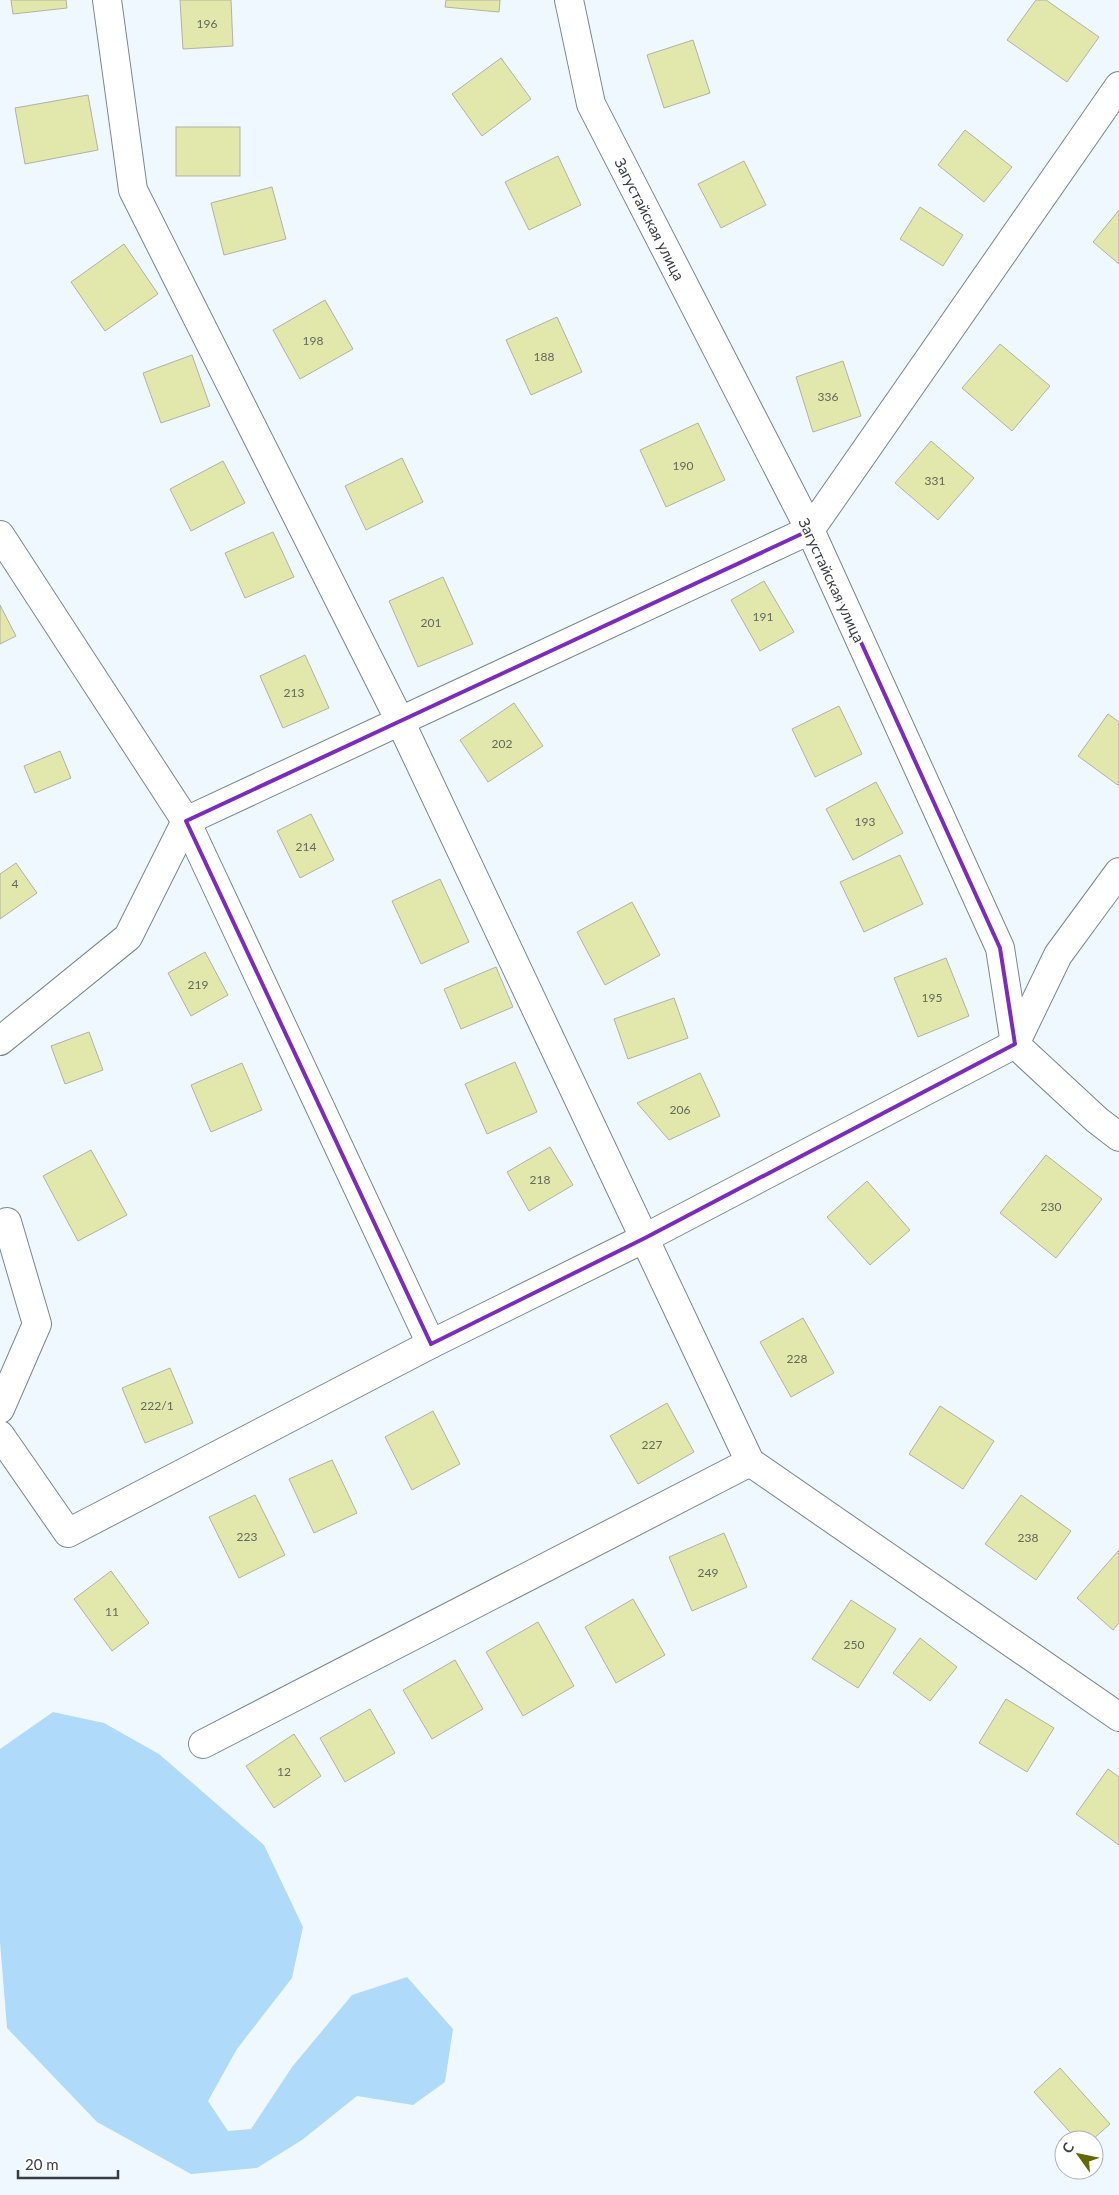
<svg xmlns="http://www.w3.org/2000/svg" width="1119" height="2195" font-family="Lato,sans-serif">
<rect width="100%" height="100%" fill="#f0f8ff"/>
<path fill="#afdaf9" d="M53,1712l51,11 55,31 105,91 39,82 -11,51 -55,71 -29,52 20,30 23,-2 41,-62 60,-72 55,-18 46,52 -8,53 -32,23 -56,-9 -55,44 -45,28 -66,6 -94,-52 -90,-94 -7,-86v-193z"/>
<g fill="#e2e8ab" stroke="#b0b2a3">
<path d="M11,0h55l1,8 -54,6z"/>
<path d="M180,0h51l2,46 -50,3z"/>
<path d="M446,0h54l-1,12 -54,-5z"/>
<path d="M1036,0h10l53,37 -32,45 -60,-42z"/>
<path d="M693,40l17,53 -46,15 -17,-53z"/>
<path d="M501,58l30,41 -49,37 -30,-42z"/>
<path d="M88,95l10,55 -73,14 -10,-56z"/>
<rect x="176" y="127" width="64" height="49"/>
<path d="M965,130l47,37 -28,35 -46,-37z"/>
<path d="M558,156l23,49 -52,25 -24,-48z"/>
<path d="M744,161l22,44 -45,23 -23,-44z"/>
<path d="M272,187l14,52 -62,16 -13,-52z"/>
<path d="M920,207l43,28 -20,31 -43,-27z"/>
<path d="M1119,210v54l-26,-22z"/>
<path d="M124,244l34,50 -53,37 -34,-49z"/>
<path d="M325,300l28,49 -53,30 -27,-49z"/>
<path d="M557,317l25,55 -51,23 -25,-55z"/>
<path d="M1000,344l50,42 -38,45 -50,-43z"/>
<path d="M192,355l18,51 -49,17 -18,-50z"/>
<path d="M843,361l18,55 -48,16 -17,-55z"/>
<path d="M698,423l27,57 -59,27 -26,-57z"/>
<path d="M931,441l43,37 -36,42 -43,-37z"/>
<path d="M402,458l21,44 -57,28 -21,-44z"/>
<path d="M223,461l22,42 -54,28 -21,-42z"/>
<path d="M273,532l21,45 -49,21 -20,-45z"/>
<path d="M443,577l30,67 -55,23 -29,-66z"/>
<path d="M764,581l30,51 -34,19 -29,-51z"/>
<path d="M0,605l16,31 -16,8z"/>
<path d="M305,655l24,53 -46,20 -23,-52z"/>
<path d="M514,703l29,43 -55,36 -28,-42z"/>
<path d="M839,706l23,48 -47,23 -23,-48z"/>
<path d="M1108,714l11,8v64l-41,-30z"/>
<path d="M60,751l11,27 -36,15 -11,-27z"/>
<path d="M876,782l27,51 -50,27 -27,-51z"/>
<path d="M311,814l23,46 -34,18 -23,-47z"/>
<path d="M900,855l23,49 -59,28 -24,-50z"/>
<path d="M16,863l21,30 -37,26v-45z"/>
<path d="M440,879l29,63 -48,22 -29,-63z"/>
<path d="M632,902l28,53 -55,30 -28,-53z"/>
<path d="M205,952l23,43 -37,21 -23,-43z"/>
<path d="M946,958l23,58 -51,21 -24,-59z"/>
<path d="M496,967l17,40 -52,22 -17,-40z"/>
<path d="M674,998l14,40 -60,21 -14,-40z"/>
<path d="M89,1032l14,38 -38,14 -14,-38z"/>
<path d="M515,1062l22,50 -50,22 -22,-50z"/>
<path d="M242,1063l20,47 -51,22 -20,-47z"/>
<path d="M700,1073l20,43 -51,24 -32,-37z"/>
<path d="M550,1147l23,38 -44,26 -22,-39z"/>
<path d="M91,1150l36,65 -49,26 -35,-65z"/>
<path d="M1046,1155l56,44 -46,59 -56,-45z"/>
<path d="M867,1181l43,49 -40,35 -43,-48z"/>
<path d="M803,1318l31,55 -43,24 -31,-55z"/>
<path d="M170,1368l23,55 -48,20 -23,-55z"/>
<path d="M667,1403l27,49 -56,32 -28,-48z"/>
<path d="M940,1406l54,35 -31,48 -54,-35z"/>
<path d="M433,1411l27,53 -48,26 -27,-53z"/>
<path d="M332,1460l25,53 -43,20 -25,-54z"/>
<path d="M255,1495l30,60 -46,23 -30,-61z"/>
<path d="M1021,1495l50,36 -35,49 -51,-36z"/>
<path d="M724,1533l23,54 -55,24 -23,-54z"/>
<path d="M1119,1550v73l-6,7 -36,-32z"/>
<path d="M111,1571l38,52 -37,28 -38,-52z"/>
<path d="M633,1599l32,56 -49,28 -31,-56z"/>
<path d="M851,1600l45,29 -38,59 -46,-29z"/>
<path d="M538,1622l36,64 -51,30 -37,-64z"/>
<path d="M920,1638l37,29 -27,34 -37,-28z"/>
<path d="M455,1660l28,49 -51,30 -29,-49z"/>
<path d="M1006,1699l48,29 -27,44 -48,-29z"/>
<path d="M370,1709l25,44 -50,29 -25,-44z"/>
<path d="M294,1734l27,42 -47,32 -28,-42z"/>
<path d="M1108,1769l11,8v68l-43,-31z"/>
<path d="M1060,2068l50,56 -18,16h-15l-43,-48z"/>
</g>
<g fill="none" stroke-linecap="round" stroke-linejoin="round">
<defs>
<g id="minor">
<path d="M107,0l26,190 267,531 350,741 369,255"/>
<path d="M569,0l22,104 219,426 190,418 15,96 82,76 22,17"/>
<path d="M0,535l186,286 245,523"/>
<path d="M0,1041l128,-104 58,-116 624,-291 309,-444"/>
<path d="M0,1409l37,-85 -30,-102"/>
<path d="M0,1435l68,98 363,-189 214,-106 370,-194 43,-89 61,-83"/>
<path d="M203,1744l547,-282"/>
</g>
</defs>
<use href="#minor" stroke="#79868f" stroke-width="30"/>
<use href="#minor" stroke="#fff" stroke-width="28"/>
</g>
<path fill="none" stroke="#7b2cbf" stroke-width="4" stroke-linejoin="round" d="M810,530l190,418 15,96 -370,194 -214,106 -245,-523z"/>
<g text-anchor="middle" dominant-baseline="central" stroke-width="5" stroke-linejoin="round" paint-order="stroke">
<g font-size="12" fill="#62685c">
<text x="207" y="23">196</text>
<text x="313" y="340">198</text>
<text x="544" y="356">188</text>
<text x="828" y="396">336</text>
<text x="683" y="465">190</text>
<text x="935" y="480">331</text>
<text x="763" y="616">191</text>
<text x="431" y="622">201</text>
<text x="294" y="692">213</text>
<text x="502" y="743">202</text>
<text x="865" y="821">193</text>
<text x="306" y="846">214</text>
<text x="15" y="883">4</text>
<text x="198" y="984">219</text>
<text x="932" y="997">195</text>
<text x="680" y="1109">206</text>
<text x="540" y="1179">218</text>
<text x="1051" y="1206">230</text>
<text x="797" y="1358">228</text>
<text x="157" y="1405">222/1</text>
<text x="652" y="1444">227</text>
<text x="247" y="1536">223</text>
<text x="1028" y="1537">238</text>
<text x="708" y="1572">249</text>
<text x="112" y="1611">11</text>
<text x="854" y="1644">250</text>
<text x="284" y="1771">12</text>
</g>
<g font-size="15" fill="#373d41" stroke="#fff">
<text transform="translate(650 219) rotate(63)">Загустайская улица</text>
<text transform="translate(832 580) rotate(65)">Загустайская улица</text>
</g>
</g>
<g transform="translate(1079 2155) rotate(303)"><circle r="24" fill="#ffffff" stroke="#afb1b3"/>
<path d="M0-4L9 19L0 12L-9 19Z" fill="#636705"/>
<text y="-8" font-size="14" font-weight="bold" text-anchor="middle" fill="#373d41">С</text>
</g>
<path d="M18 2170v8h100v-8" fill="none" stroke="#373d41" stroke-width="2.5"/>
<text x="25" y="2170" font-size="15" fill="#373d41" stroke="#ffffff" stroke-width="4" paint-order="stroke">20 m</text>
</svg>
